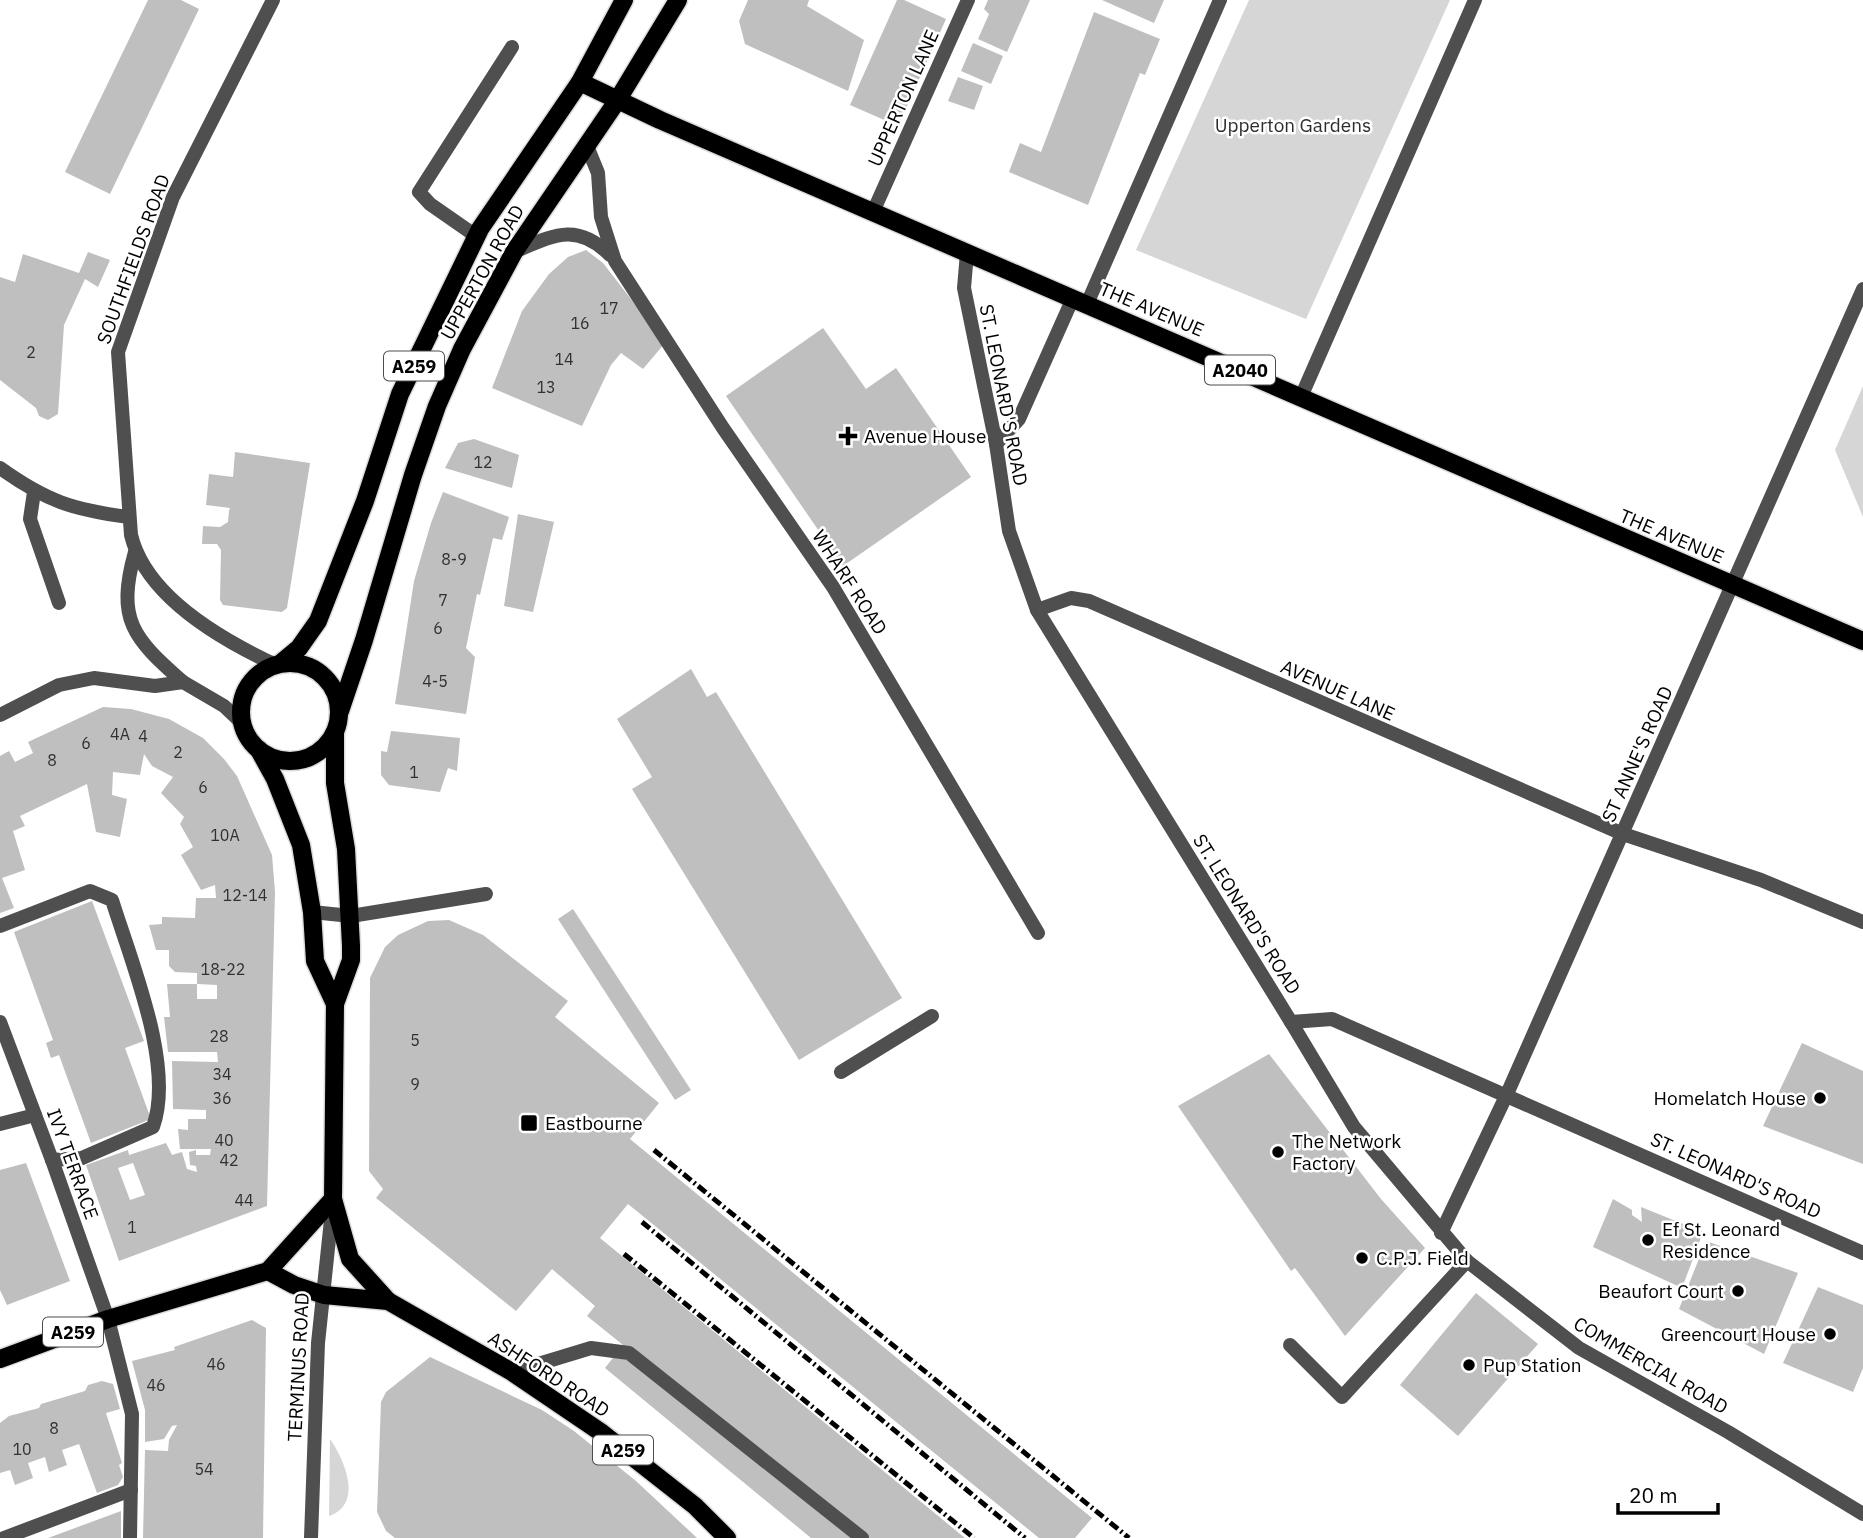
<svg xmlns="http://www.w3.org/2000/svg" width="1863" height="1538" font-family="'IBM Plex Sans',sans-serif">
<rect width="100%" height="100%" fill="#fff"/>
<g fill="#d6d6d6">
<path d="M1249,0h201l-144,319 -170,-69z"/>
<path d="M1863,386v131l-28,-67z"/>
<path d="M330,1439c14,20 34,65 -1,77z"/>
</g>
<g fill="#bfbfbf" fill-rule="evenodd">
<path d="M148,0h33l18,9 -89,185 -45,-22z"/>
<path d="M748,0h61l-2,6 57,34 -16,51 -103,-47 -6,-23z"/>
<path d="M897,0h7l42,19 -48,107 -48,-21z"/>
<path d="M988,0h42l-23,52 -29,-13 11,-25 -5,-5z"/>
<path d="M1102,0h62l-10,23z"/>
<path d="M1094,12l66,27 -15,36 -5,-2 -52,132 -79,-33 11,-29 21,9z"/>
<path d="M973,43l30,13 -12,28 -30,-13z"/>
<path d="M958,77l25,9 -9,24 -26,-9z"/>
<path d="M586,250l17,13 62,80 -22,26 -22,-16 -10,12 -29,61 -90,-38 30,-77 27,-37 19,-17z"/>
<path d="M88,252l22,8 -12,27 -13,-8 -21,46 -6,89 -10,6 -9,-4 -3,-8 -36,-28v-103l15,5 8,-28 56,19z"/>
<path d="M823,328l43,61 30,-21 75,109 -128,89 -117,-170z"/>
<path d="M474,439l45,16 -7,33 -67,-20 13,-25z"/>
<path d="M235,452l75,11 -23,145 -5,4 -59,-7 -3,-5 1,-50 -4,-6h-15l1,-18 17,1 8,-5 1,-11 1,-3 -24,-3 3,-31 24,3z"/>
<path d="M443,492l66,25 -7,23 -9,-2 -13,57 -3,-1 -11,54 9,9 -9,57 -71,-10 19,-123 17,-58z"/>
<path d="M518,514l36,8 -21,90 -29,-6z"/>
<path d="M691,669l16,28 9,-5 186,306 -103,62 -167,-271 20,-12 -35,-58z"/>
<path d="M103,707l28,2 38,10 34,19 21,21 13,17 35,79 3,37 -8,314 -148,55 -33,-96 42,-15 1,5 37,-12 6,12 10,-3 5,17 10,3 -1,-6 -6,-1 -1,-13 7,-2v5h14l1,-6h-31l-2,-20 10,1v-11h18v-9l-33,-1 -1,-48 46,1 -1,-10h-49l-4,-35h6l-3,-33h30v15h20v-14l-20,-1v-11l-22,-1 -6,-6v-16h-13l-7,-25 13,-1v-7l33,1 1,-20h20l-1,-13 -14,5 -20,-35 12,-8 -13,-23 4,-7 -23,-24 12,-16 -21,-11 -8,-12 -4,21 -27,-3 -1,23 15,4 -7,38 -24,-5 -9,-48 -67,32 5,10 -12,5 12,39 -23,8 12,30 -14,5v-157l9,-5 6,11 18,-9 -5,-11zM133,1163l12,32 -15,5 -12,-32z"/>
<path d="M391,731l69,7 -3,33 -9,-3 -8,24 -51,-7 -8,-10v-24l6,1z"/>
<path d="M92,901l52,140 -19,7 26,71 -60,24 -32,-88 -8,3 -5,-15 7,-3 -39,-108z"/>
<path d="M573,909l118,181 -16,10 -117,-181z"/>
<path d="M449,920l34,15 85,66 -13,16 104,86 -29,36 462,379 -17,20h-36l-411,-334 -28,34 365,300h-154l-206,-170 18,-23 -36,-29 8,-10 -43,-37 -36,42 -140,-113 7,-9 -14,-18 1,-193 15,-31 13,-12 30,-14z"/>
<path d="M1802,1043l61,28v93l-100,-38z"/>
<path d="M1269,1054l112,145 44,49 -80,88 -50,-68 -4,3 -113,-165z"/>
<path d="M26,1163l44,118 -63,24 -7,-15v-120z"/>
<path d="M1613,1199l19,11v5l10,7 -1,-15 62,25 -21,56 -89,-41z"/>
<path d="M1706,1241l92,32 -34,81 -85,-45z"/>
<path d="M1818,1287l45,18v63l-10,24 -70,-29z"/>
<path d="M1476,1293l62,51 -80,92 -58,-51z"/>
<path d="M252,1320l14,8 -3,210h-120l2,-88 23,1 1,-11 8,-15 -5,1 -8,13 -19,3v-32l-13,-49 43,-11 -1,-3z"/>
<path d="M430,1357l112,53 32,21 62,50 61,57h-302l-9,-7 -9,-19 4,-110 5,-10z"/>
<path d="M102,1381l11,3 7,25 -14,4 16,50 -3,2 4,12 -5,8 -21,8 -18,-49 -17,6 5,15 -18,7 -4,-15 -17,6 5,15 -18,7 -5,-15 -10,3v-50l9,-7 30,-8 2,-4 44,-13 3,-6z"/>
<path d="M121,1511v27h-73z"/>
</g>
<g fill="none" stroke-linecap="round" stroke-linejoin="round">
<defs>
<g id="primary">
<path d="M580,82l80,38 1203,521"/>
<path d="M281,663l18,-15 19,-27 47,-120 35,-107 80,-165 100,-147 44,-82"/>
<circle cx="290" cy="712" r="49"/>
<path d="M340,711l24,-71 49,-165 24,-69 25,-57 52,-97 103,-151 61,-101"/>
<path d="M335,732v51l11,66 5,97v14l-16,44 -2,195 17,60 38,42"/>
<path d="M259,750l16,29 26,66 11,67 3,49 20,43"/>
<path d="M268,1271l26,14 30,10 64,6 124,71 90,61 93,73 32,32"/>
<path d="M0,1359l108,-40 160,-48 65,-72"/>
</g>
</defs>
<use href="#primary" stroke="#dbdbdb" stroke-width="21"/>
<g stroke="#4f4f4f" stroke-width="14">
<path d="M873,212l95,-212"/>
<path d="M476,236l-46,-32 -11,-12 93,-145"/>
<path d="M34,492l-4,27 29,84"/>
<path d="M1623,834l138,46 102,42"/>
<path d="M312,912l39,4 135,-22"/>
<path d="M0,926l90,-35 22,9c19,61 63,166 41,227l-71,31 -30,2"/>
<path d="M841,1072l91,-56"/>
<path d="M1290,1345l52,52 125,-136"/>
<path d="M512,1372l79,-24 38,5 233,185"/>
</g>
<path stroke="#4f4f4f" stroke-width="14" d="M52,1160l56,159"/>
<g stroke="#4f4f4f" stroke-width="14">
<path d="M273,0l-100,197 -55,155 13,183c15,62 91,105 145,130"/>
<path d="M587,146l11,27 3,44 14,44 108,167 110,159 205,346"/>
<path d="M514,252c38,-16 62,-31 96,3"/>
<path d="M967,253l-3,35 32,156 13,87 28,79 254,412 41,-3 531,234"/>
<path d="M1087,304l133,-304"/>
<path d="M1301,397l174,-397"/>
<path d="M996,444l23,-25 54,-121"/>
<path d="M0,468c46,33 73,42 129,49"/>
<path d="M135,552c-19,68 -2,86 48,130"/>
<path d="M1037,610l34,-12 18,3 534,233"/>
<path d="M0,1022l52,138"/>
<path d="M1291,1022l63,105 113,134 112,87 149,84 135,82"/>
<path d="M0,1124l35,-9"/>
<path d="M1441,1233l66,-139 356,-805"/>
<path d="M108,1319l24,95 -2,124"/>
<path d="M4,1538l127,-48"/>
<path d="M311,1538l7,-195 15,-142"/>
</g>
<path stroke="#4f4f4f" stroke-width="14" d="M0,715l59,-30 35,-7 61,8 28,-4 41,24 19,18"/>
<use href="#primary" stroke="#000" stroke-width="18"/>
<g stroke="#000" stroke-width="5" stroke-dasharray="10 3.5 2 3.5" stroke-linecap="butt">
<path d="M654,1150l475,388"/>
<path d="M642,1222l383,316"/>
<path d="M624,1254l350,284"/>
</g>
</g>
<g fill="#000" stroke="#fff" stroke-width="2.5">
<path d="M844.5 425.5h7v7h7v7h-7v7h-7v-7h-7v-7h7z"/>
<circle cx="1820" cy="1098" r="7"/>
<rect x="520" y="1114" width="18" height="18" rx="3.5"/>
<circle cx="1278" cy="1152" r="7"/>
<circle cx="1648" cy="1240" r="7"/>
<circle cx="1362" cy="1258" r="7"/>
<circle cx="1738" cy="1291" r="7"/>
<circle cx="1830" cy="1334" r="7"/>
<circle cx="1469" cy="1365" r="7"/>
</g>
<g text-anchor="middle" dominant-baseline="central" stroke-width="5" stroke-linejoin="round" paint-order="stroke">
<g font-size="16" fill="#303030">
<text x="609" y="308">17</text>
<text x="580" y="323">16</text>
<text x="31" y="352">2</text>
<text x="564" y="359">14</text>
<text x="546" y="387">13</text>
<text x="483" y="462">12</text>
<text x="454" y="559">8-9</text>
<text x="443" y="600">7</text>
<text x="438" y="628">6</text>
<text x="435" y="681">4-5</text>
<text x="120" y="734">4A</text>
<text x="143" y="736">4</text>
<text x="86" y="743">6</text>
<text x="178" y="752">2</text>
<text x="52" y="760">8</text>
<text x="414" y="772">1</text>
<text x="203" y="787">6</text>
<text x="225" y="835">10A</text>
<text x="245" y="895">12-14</text>
<text x="223" y="969">18-22</text>
<text x="219" y="1036">28</text>
<text x="415" y="1040">5</text>
<text x="222" y="1074">34</text>
<text x="415" y="1084">9</text>
<text x="222" y="1098">36</text>
<text x="224" y="1140">40</text>
<text x="229" y="1160">42</text>
<text x="244" y="1200">44</text>
<text x="132" y="1227">1</text>
<text x="216" y="1364">46</text>
<text x="156" y="1385">46</text>
<text x="54" y="1428">8</text>
<text x="22" y="1449">10</text>
<text x="204" y="1469">54</text>
</g>
<g fill="#fff" stroke="#4c4c4c" stroke-width="2">
<rect x="384" y="351.5" width="60" height="29" rx="5"/>
<rect x="1205" y="355.5" width="70" height="29" rx="5"/>
<rect x="43" y="1317.5" width="60" height="29" rx="5"/>
<rect x="593" y="1435.5" width="60" height="29" rx="5"/>
</g>
<g font-size="18" font-weight="bold" fill="#000">
<text x="414" y="366">A259</text>
<text x="1240" y="370">A2040</text>
<text x="73" y="1332">A259</text>
<text x="623" y="1450">A259</text>
</g>
<g font-size="19" fill="#000" stroke="#fff">
<text transform="translate(903 98) rotate(-66)">UPPERTON LANE</text>
<text transform="translate(133 259) rotate(-70)">SOUTHFIELDS ROAD</text>
<text transform="translate(482 272) rotate(-61)">UPPERTON ROAD</text>
<text transform="translate(1152 309) rotate(23)">THE AVENUE</text>
<text transform="translate(1004 395) rotate(79)">ST. LEONARD'S ROAD</text>
<text transform="translate(1672 536) rotate(23)">THE AVENUE</text>
<text transform="translate(850 582) rotate(57)">WHARF ROAD</text>
<text transform="translate(1338 690) rotate(24)">AVENUE LANE</text>
<text transform="translate(1637 754) rotate(-66)">ST ANNE'S ROAD</text>
<text transform="translate(1247 914) rotate(58)">ST. LEONARD'S ROAD</text>
<text transform="translate(73 1164) rotate(70)">IVY TERRACE</text>
<text transform="translate(1736 1175) rotate(24)">ST. LEONARD'S ROAD</text>
<text transform="translate(1651 1365) rotate(30)">COMMERCIAL ROAD</text>
<text transform="translate(298 1367) rotate(-87)">TERMINUS ROAD</text>
<text transform="translate(549 1374) rotate(33)">ASHFORD ROAD</text>
</g>
<g font-size="19" fill="#2d2d2d" stroke="#fff">
<text x="1293" y="125">Upperton Gardens</text>
</g>
<g font-size="19" fill="#000" stroke="#fff" text-anchor="start">
<text x="864" y="436">Avenue House</text>
<text x="1806" y="1098" text-anchor="end">Homelatch House</text>
<text x="545" y="1123">Eastbourne</text>
<text x="1292" y="1141">The Network<tspan x="1292" dy="22">Factory</tspan></text>
<text x="1662" y="1229">Ef St. Leonard<tspan x="1662" dy="22">Residence</tspan></text>
<text x="1376" y="1258">C.P.J. Field</text>
<text x="1724" y="1291" text-anchor="end">Beaufort Court</text>
<text x="1816" y="1334" text-anchor="end">Greencourt House</text>
<text x="1483" y="1365">Pup Station</text>
</g>
</g>
<path d="M1618 1503v10h100v-10" fill="none" stroke="#000000" stroke-width="3.5"/>
<text x="1629" y="1503" font-size="21" fill="#000000" stroke="#ffffff" stroke-width="5" paint-order="stroke">20 m</text>
</svg>
